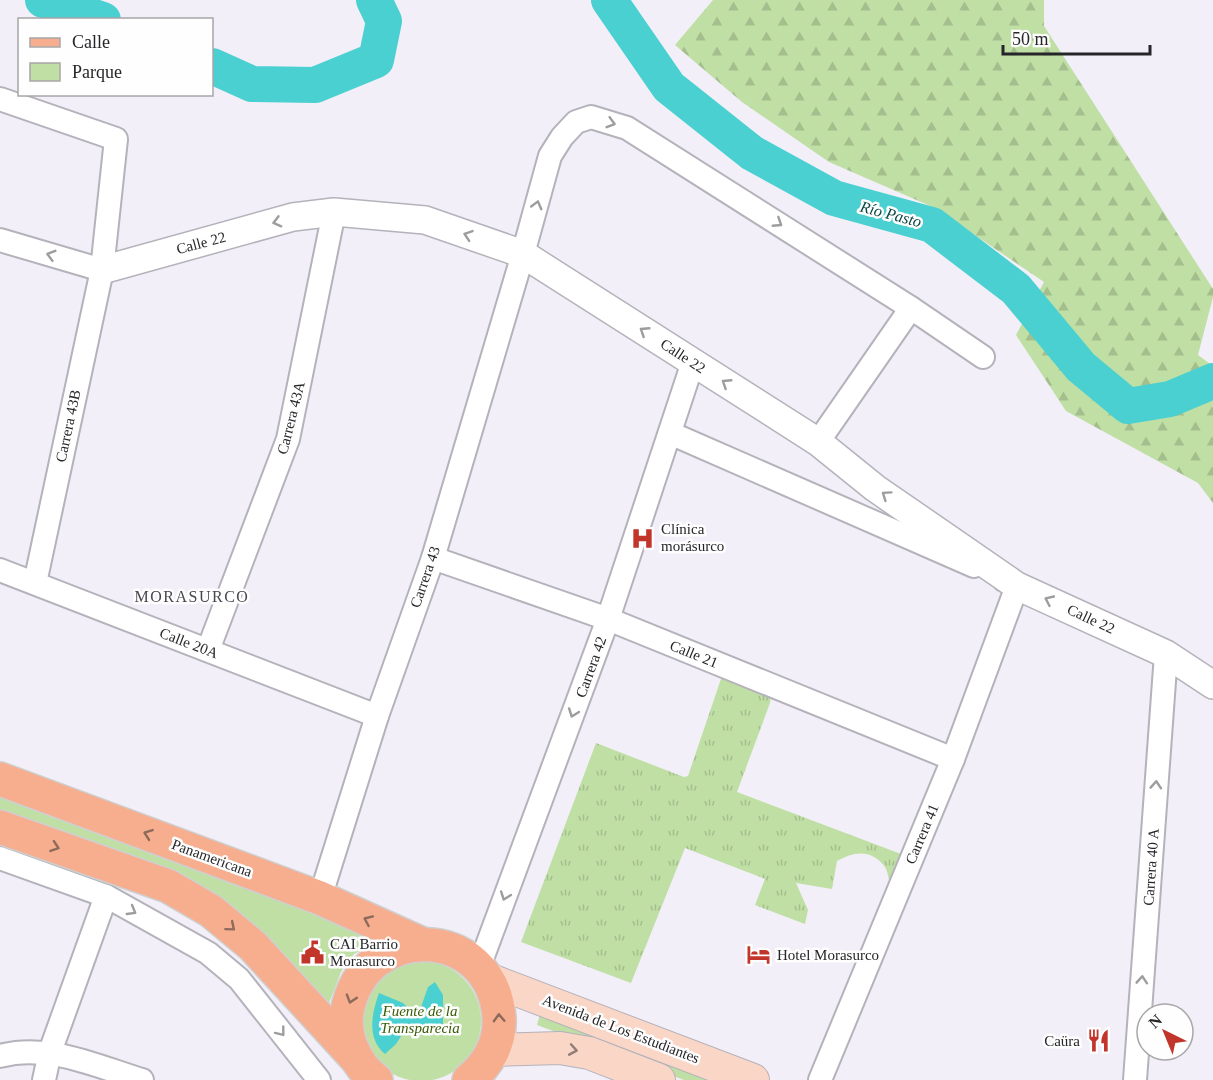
<svg xmlns="http://www.w3.org/2000/svg" width="1213" height="1080" font-family="'Times New Roman',serif">
<defs>
<pattern id="grass-tufts" width="24" height="20" patternUnits="userSpaceOnUse" patternTransform="scale(1.5)"><rect width="24" height="20" fill="#bfdfa4"/><path d="M3 7l-1-3M5 7V3M7 7l1-3M15 17l-1-3M17 17v-4M19 17l1-3" fill="none" stroke="#a4bf8d"/></pattern>
<pattern id="forest-firs" width="22" height="20" patternUnits="userSpaceOnUse" patternTransform="scale(1.5)"><rect width="22" height="20" fill="#bfdfa4"/><path d="M5 1l3.5 6h-7zM16 11l3.5 6h-7z" fill="#a4bf8d"/></pattern>
</defs>
<rect width="100%" height="100%" fill="#f2eff8"/>
<path fill="url(#grass-tufts)" d="M723,673l49,17 -2,13 -33,89 164,62 -11,32c-1,-6 -2,-14 -5,-19 -13,-18 -31,-16 -48,-6l-5,28 -36,-6 12,27 -3,14 -50,-19 10,-26 -80,-31 -54,135 -110,-41 75,-199 88,34 4,-1z"/>
<path fill="url(#forest-firs)" d="M713,0h331v26l169,263v8l-15,58 15,11v137l-15,-20 -132,-72 -50,-76 28,-53 -109,-74 -106,-46 -87,-60 -67,-57z"/>
<g fill="#bfdfa4">
<path d="M0,790l384,149 -30,15 -13,18 -15,39 -54,-61 -272,-135z"/>
<circle cx="421" cy="1021" r="60"/>
<path d="M542,1007l195,73h-53l-147,-55z"/>
</g>
<path fill="#4ad0d1" d="M435,982l8,13v29l-12,12 -9,-8 -17,2 -9,14 -11,10c-19,-16 -13,-41 -6,-61l24,10 9,9 9,-5 7,-20z"/>
<g fill="none" stroke-linecap="round" stroke-linejoin="round">
<g stroke="#4ad0d1" stroke-width="36">
<path d="M43,0l60,20"/>
<path d="M609,0l60,87 83,66 82,45 98,27 84,64 65,78 47,39 42,-7 43,-18"/>
<path d="M212,66l40,18 63,1 61,-25 8,-39 -10,-21"/>
</g>
<defs>
<g id="minor">
<path d="M0,99l116,40 -14,131 -67,313"/>
<path d="M0,240l102,30"/>
<path d="M670,433l304,133"/>
<path d="M818,442l93,-134"/>
<path d="M433,558l175,61 345,140"/>
<path d="M0,570l377,146"/>
<path d="M208,650l80,-211 46,-227"/>
<path d="M0,858l106,38 102,57 31,26 80,101"/>
<path d="M320,898l57,-182 56,-158 90,-304 27,-98 12,-19 14,-15 15,-5 36,11 284,180 72,49"/>
<path d="M479,967l129,-348 85,-257"/>
<path d="M0,1056c48,-13 96,10 142,24"/>
<path d="M44,1080l6,-28 56,-156"/>
<path d="M820,1080l133,-321 64,-173 -13,-6"/>
<path d="M1135,1080l31,-426"/>
</g>
<path id="tertiary" d="M102,270l191,-53 41,-5 91,8 98,34 295,188 57,46 142,98 149,68 47,31"/>
<g id="secondary">
<path d="M488,979l265,101"/>
<path d="M493,1050l67,-2 29,5 70,27"/>
</g>
<g id="primary">
<path d="M0,779l320,119 102,46"/>
<path d="M0,827l168,59 43,25 42,35 103,112"/>
<path d="M376,1080c-20,-14 -33,-44 -29,-68 16,-92 145,-89 152,5 2,25 -11,48 -30,63"/>
</g>
</defs>
<use href="#minor" stroke="#b4b2ba" stroke-width="26"/>
<use href="#tertiary" stroke="#b4b2ba" stroke-width="30"/>
<use href="#secondary" stroke="#b4b2ba" stroke-width="34"/>
<use href="#primary" stroke="#cfcfd0" stroke-width="36"/>
<use href="#minor" stroke="#fff" stroke-width="22"/>
<use href="#tertiary" stroke="#fff" stroke-width="27"/>
<use href="#secondary" stroke="#fad6c7" stroke-width="32"/>
<use href="#primary" stroke="#f6ae8e" stroke-width="33"/>
</g>
<defs><path id="oneway-chevron" d="M-2-3.5L2.5 0L-2 3.5" fill="none" stroke-width="1.6" stroke-linecap="round" stroke-linejoin="round" transform="scale(1.5)"/></defs>
<g stroke="#9d9d9e">
<use href="#oneway-chevron" transform="translate(611 123) rotate(16)"/>
<use href="#oneway-chevron" transform="translate(537 205) rotate(-75)"/>
<use href="#oneway-chevron" transform="translate(277 222) rotate(165)"/>
<use href="#oneway-chevron" transform="translate(778 223) rotate(33)"/>
<use href="#oneway-chevron" transform="translate(468 235) rotate(-161)"/>
<use href="#oneway-chevron" transform="translate(51 255) rotate(-164)"/>
<use href="#oneway-chevron" transform="translate(644 331) rotate(-147)"/>
<use href="#oneway-chevron" transform="translate(726 383) rotate(-147)"/>
<use href="#oneway-chevron" transform="translate(886 495) rotate(-145)"/>
<use href="#oneway-chevron" transform="translate(1049 600) rotate(-155)"/>
<use href="#oneway-chevron" transform="translate(573 713) rotate(110)"/>
<use href="#oneway-chevron" transform="translate(1156 785) rotate(-86)"/>
<use href="#oneway-chevron" transform="translate(505 896) rotate(110)"/>
<use href="#oneway-chevron" transform="translate(132 911) rotate(30)"/>
<use href="#oneway-chevron" transform="translate(1142 980) rotate(-86)"/>
<use href="#oneway-chevron" transform="translate(281 1032) rotate(52)"/>
</g>
<g stroke="#8e6a5b">
<use href="#oneway-chevron" transform="translate(148 834) rotate(-160)"/>
<use href="#oneway-chevron" transform="translate(55 847) rotate(19)"/>
<use href="#oneway-chevron" transform="translate(368 920) rotate(-156)"/>
<use href="#oneway-chevron" transform="translate(231 927) rotate(40)"/>
<use href="#oneway-chevron" transform="translate(351 999) rotate(107)"/>
<use href="#oneway-chevron" transform="translate(499 1018) rotate(-92)"/>
</g>
<use stroke="#907e78" href="#oneway-chevron" transform="translate(573 1050) rotate(10)"/>
<defs>
<symbol id="hospital-bare" viewBox="-9 -9 18 18"><path d="M-5-5h3v3.5h4V-5h3V5h-3V1.5h-4V5h-3Z" fill="#c2352a" stroke="#fefefe" stroke-width="2.5" paint-order="stroke"/></symbol>
<symbol id="civic-bare" viewBox="-9 -9 18 18"><path d="M-.6-6.5H3V-4.5H.6V-3L4-1V1h2V6H-6V1h2V-1L-.6-3ZM-1.2 2.5V6h2.4V2.5Z" fill="#c2352a" stroke="#fefefe" stroke-width="2.5" paint-order="stroke"/></symbol>
<symbol id="hotel-bare" viewBox="-9 -9 18 18"><path d="M-6-4.5h1.5V1H6V5H4.5V3h-9V5H-6ZM-4 0a1.8 1.8 0 1 1 3.6 0ZM.5 0V-2.5h3Q6-2.5 6 0Z" fill="#c2352a" stroke="#fefefe" stroke-width="2.5" paint-order="stroke"/></symbol>
<symbol id="restaurant-bare" viewBox="-9 -9 18 18"><path d="M-5-6h1v4h1v-4h1v4h1v-4h1v5L-1.5 .5V6h-2V.5L-5-1ZM5-6V6H3V1.5H1.5Q1.5-4 5-6Z" fill="#c2352a" stroke="#fefefe" stroke-width="2.5" paint-order="stroke"/></symbol>
</defs>
<g fill-rule="evenodd">
<use href="#hospital-bare" x="626" y="522" width="33" height="33"/>
<use href="#civic-bare" x="296" y="936" width="33" height="33"/>
<use href="#hotel-bare" x="742" y="938" width="33" height="33"/>
<use href="#restaurant-bare" x="1082" y="1024" width="33" height="33"/>
</g>
<g text-anchor="middle" dominant-baseline="central" stroke-width="5" stroke-linejoin="round" paint-order="stroke">
<g font-size="15" fill="#262528" stroke="#fefefe">
<text transform="translate(201 243) rotate(-15)">Calle 22</text>
<text transform="translate(683 356) rotate(33)">Calle 22</text>
<text transform="translate(291 418) rotate(-76)">Carrera 43A</text>
<text transform="translate(68 426) rotate(-78)">Carrera 43B</text>
<text transform="translate(425 577) rotate(-71)">Carrera 43</text>
<text transform="translate(1091 619) rotate(25)">Calle 22</text>
<text transform="translate(189 643) rotate(21)">Calle 20A</text>
<text transform="translate(694 654) rotate(22)">Calle 21</text>
<text transform="translate(591 667) rotate(-70)">Carrera 42</text>
<text transform="translate(922 834) rotate(-67)">Carrera 41</text>
<text transform="translate(212 858) rotate(20)">Panamericana</text>
<text transform="translate(1151 867) rotate(-86)">Carrera 40 A</text>
<text transform="translate(621 1029) rotate(21)">Avenida de Los Estudiantes</text>
</g>
<g font-size="15" fill="#262528" stroke="#fefefe" text-anchor="start">
<text x="661" y="529">Clínica<tspan x="661" dy="17">morásurco</tspan></text>
<text x="330" y="944">CAI Barrio<tspan x="330" dy="17">Morasurco</tspan></text>
<text x="777" y="955">Hotel Morasurco</text>
<text x="1080" y="1041" text-anchor="end">Caüra</text>
</g>
<g font-size="15" font-style="italic" fill="#395c06" stroke="#fefefe">
<text x="420" y="1011">Fuente de la<tspan x="420" dy="17">Transparecia</tspan></text>
</g>
<g font-size="16" font-style="italic" fill="#0a4747" stroke="#fefefe">
<text transform="translate(891 214) rotate(15)">Río Pasto</text>
</g>
<g font-size="16" letter-spacing="1.5" fill="#49474e" stroke="#fefefe">
<text x="192" y="596">MORASURCO</text>
</g>
</g>
<rect x="18" y="18" width="195" height="78" fill="#fefefe" stroke="#a8a7a8" stroke-width="1.5"/>
<rect x="30" y="38" width="30" height="9" fill="#f6ae8e" stroke="#a8a7a8" stroke-width="1.5"/>
<text x="72" y="48" font-size="18" fill="#262528">Calle</text>
<rect x="30" y="63" width="30" height="18" fill="#bfdfa4" stroke="#a8a7a8" stroke-width="1.5"/>
<text x="72" y="78" font-size="18" fill="#262528">Parque</text>
<g transform="translate(1165 1032) rotate(317)"><circle r="28" fill="#fefefe" stroke="#a8a7a8" stroke-width="1.5"/>
<path d="M0-4.5L10 22L0 15L-10 22Z" fill="#c2352a"/>
<text y="-9" font-size="16" font-weight="bold" text-anchor="middle" fill="#262528">N</text>
</g>
<path d="M1003 45v9h147v-9" fill="none" stroke="#262528" stroke-width="3"/>
<text x="1012" y="45" font-size="18" fill="#262528" stroke="#fefefe" stroke-width="4.5" paint-order="stroke">50 m</text>
</svg>
